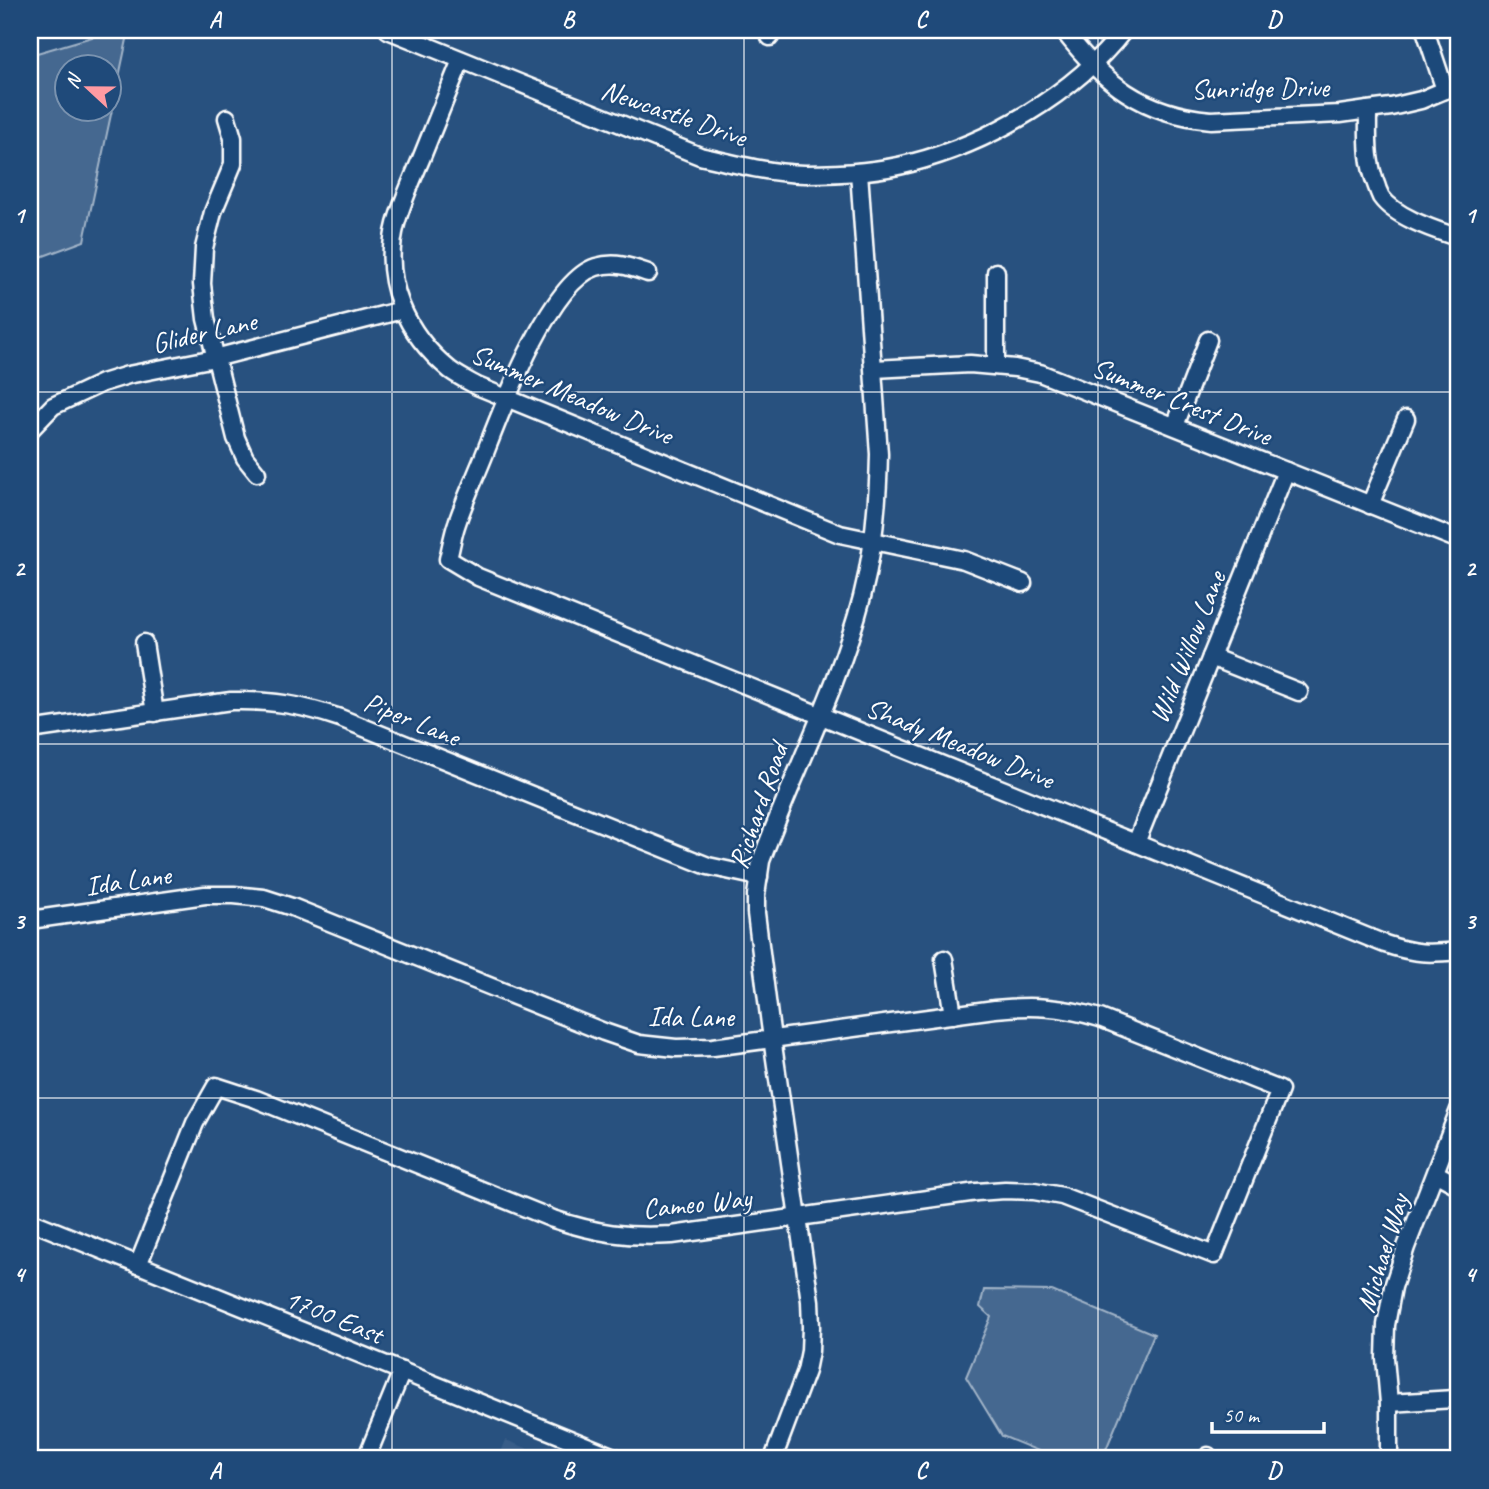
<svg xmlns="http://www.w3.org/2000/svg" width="1489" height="1489" font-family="Caveat,sans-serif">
<rect width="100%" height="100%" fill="#28517f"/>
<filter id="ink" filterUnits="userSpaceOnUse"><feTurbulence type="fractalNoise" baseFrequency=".0143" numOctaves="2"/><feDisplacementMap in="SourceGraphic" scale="14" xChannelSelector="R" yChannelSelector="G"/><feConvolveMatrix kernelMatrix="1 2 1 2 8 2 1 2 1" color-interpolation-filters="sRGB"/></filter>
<g filter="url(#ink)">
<path fill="#375d88" d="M506,1440l48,19h-56z"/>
<g fill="#446890" stroke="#a2b4c8" stroke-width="2" fill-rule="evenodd">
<path d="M116,30h13l-45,211 -54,20v-206zM66,66h42v42h-42z"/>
<path d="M984,1290l68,1 102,43 -52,125h-44l-56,-23 -36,-59 25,-60 -11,-10z"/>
</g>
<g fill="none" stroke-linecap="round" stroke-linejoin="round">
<defs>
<g id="minor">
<path d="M388,30l312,126c34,8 70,17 105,18 35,0 72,-2 106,-11 78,-20 163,-69 213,-133"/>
<path d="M1063,30c41,53 79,84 148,90l129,-6 28,-4 23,-3 30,-7 38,-16"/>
<path d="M1425,30l20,60"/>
<path d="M770,37l1,-7"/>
<path d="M461,60c-13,33 -27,66 -40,99 -9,21 -19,43 -25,65 -15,57 10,110 54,146 8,6 18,11 27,16l363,148 124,26 59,23"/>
<path d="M1368,110c0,30 -2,49 9,77 0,1 4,10 4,10 15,21 55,33 78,41"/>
<path d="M227,118l6,20v26l-20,48 -9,36 -2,36 4,35 30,119 9,20 12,15"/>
<path d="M648,273c-17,-6 -32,-12 -52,-6 -46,14 -94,142 -111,186 -9,23 -20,46 -28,70 -4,11 -6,24 -9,36l30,18 907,367c30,10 43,10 74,7"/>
<path d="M996,365v-93"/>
<path d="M874,369l96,-5 45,4 25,5 419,167"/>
<path d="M1175,426l33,-86"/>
<path d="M30,430l23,-24 49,-23 26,-8 87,-17 187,-48"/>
<path d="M1370,505l36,-86"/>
<path d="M144,643l11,70"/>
<path d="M1211,657l88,35"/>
<path d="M30,730l201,-29c40,-1 71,4 109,17l368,148 51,11"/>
<path d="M1136,843l150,-372"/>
<path d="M30,920l175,-25h29l30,3 28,9 312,125 35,12 37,4 37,-1 282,-38c38,-4 68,-2 105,9l180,72 -66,165 -152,-59 -28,-5 -29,-1 -28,2 -305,43c-45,3 -76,-2 -119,-16l-297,-120 -40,-13 -21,37 -57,142"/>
<path d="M944,959l9,56"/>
<path d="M1435,1173l24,13"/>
<path d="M30,1221l589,238"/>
<path d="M1389,1403l65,-4"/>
<path d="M366,1459l36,-88"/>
<path d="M773,1459l33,-88 4,-20 1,-24 -1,-26 -40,-277 -14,-111v-18l5,-34c32,-87 78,-175 101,-264 12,-47 16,-95 17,-143l-20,-282"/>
<path d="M1206,1459l2,-3"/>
<path d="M1389,1459v-56l-4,-45 1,-33 7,-38 13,-40 53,-137"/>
</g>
</defs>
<use href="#minor" stroke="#fff" stroke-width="21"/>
<use href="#minor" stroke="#1f4a7a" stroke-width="16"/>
</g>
</g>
<path fill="none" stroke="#fff" stroke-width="2" stroke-opacity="0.55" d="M392,30v1429M744,30v1429M1098,30v1429M30,392h1429M30,744h1429M30,1098h1429"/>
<g text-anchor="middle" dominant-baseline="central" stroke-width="5" stroke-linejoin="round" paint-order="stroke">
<g font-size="28" fill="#fff" stroke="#1f4a7a">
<text transform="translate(1260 88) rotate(-1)">Sunridge Drive</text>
<text transform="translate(674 113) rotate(19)">Newcastle Drive</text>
<text transform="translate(204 332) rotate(-13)">Glider Lane</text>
<text transform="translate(572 394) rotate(23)">Summer Meadow Drive</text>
<text transform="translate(1182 401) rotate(22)">Summer Crest Drive</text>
<text transform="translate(1187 647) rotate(-68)">Wild Willow Lane</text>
<text transform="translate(412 719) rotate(22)">Piper Lane</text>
<text transform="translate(960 743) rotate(22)">Shady Meadow Drive</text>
<text transform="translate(758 806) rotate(-71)">Richard Road</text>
<text transform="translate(128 880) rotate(-8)">Ida Lane</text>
<text x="691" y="1016">Ida Lane</text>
<text transform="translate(697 1203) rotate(-6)">Cameo Way</text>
<text transform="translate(1382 1253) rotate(-73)">Michael Way</text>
<text transform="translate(334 1316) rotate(22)">1700 East</text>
</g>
</g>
<rect width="1489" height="1489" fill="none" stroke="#1f4a7a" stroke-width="77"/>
<g transform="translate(88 88) rotate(292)"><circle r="33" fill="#1f4a7a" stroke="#7992af" stroke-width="2"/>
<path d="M0-5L12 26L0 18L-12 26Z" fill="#ff9aa2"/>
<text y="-10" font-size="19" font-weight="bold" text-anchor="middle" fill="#ffffff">N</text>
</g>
<path d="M1212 1422v10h112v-10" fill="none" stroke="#ffffff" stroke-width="3.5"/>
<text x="1223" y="1422" font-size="21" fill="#ffffff" stroke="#1f4a7a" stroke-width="5" paint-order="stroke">50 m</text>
<rect x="38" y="38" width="1412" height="1412" fill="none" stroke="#fff" stroke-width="2.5"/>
<g font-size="23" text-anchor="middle" font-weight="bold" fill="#fff">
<text x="215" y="27">A</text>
<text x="568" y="27">B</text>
<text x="921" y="27">C</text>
<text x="1274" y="27">D</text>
<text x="19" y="223">1</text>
<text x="1470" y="223">1</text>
<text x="19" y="576">2</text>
<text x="1470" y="576">2</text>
<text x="19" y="929">3</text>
<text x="1470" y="929">3</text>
<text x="19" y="1282">4</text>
<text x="1470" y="1282">4</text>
<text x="215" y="1478">A</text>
<text x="568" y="1478">B</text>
<text x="921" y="1478">C</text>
<text x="1274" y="1478">D</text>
</g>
</svg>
